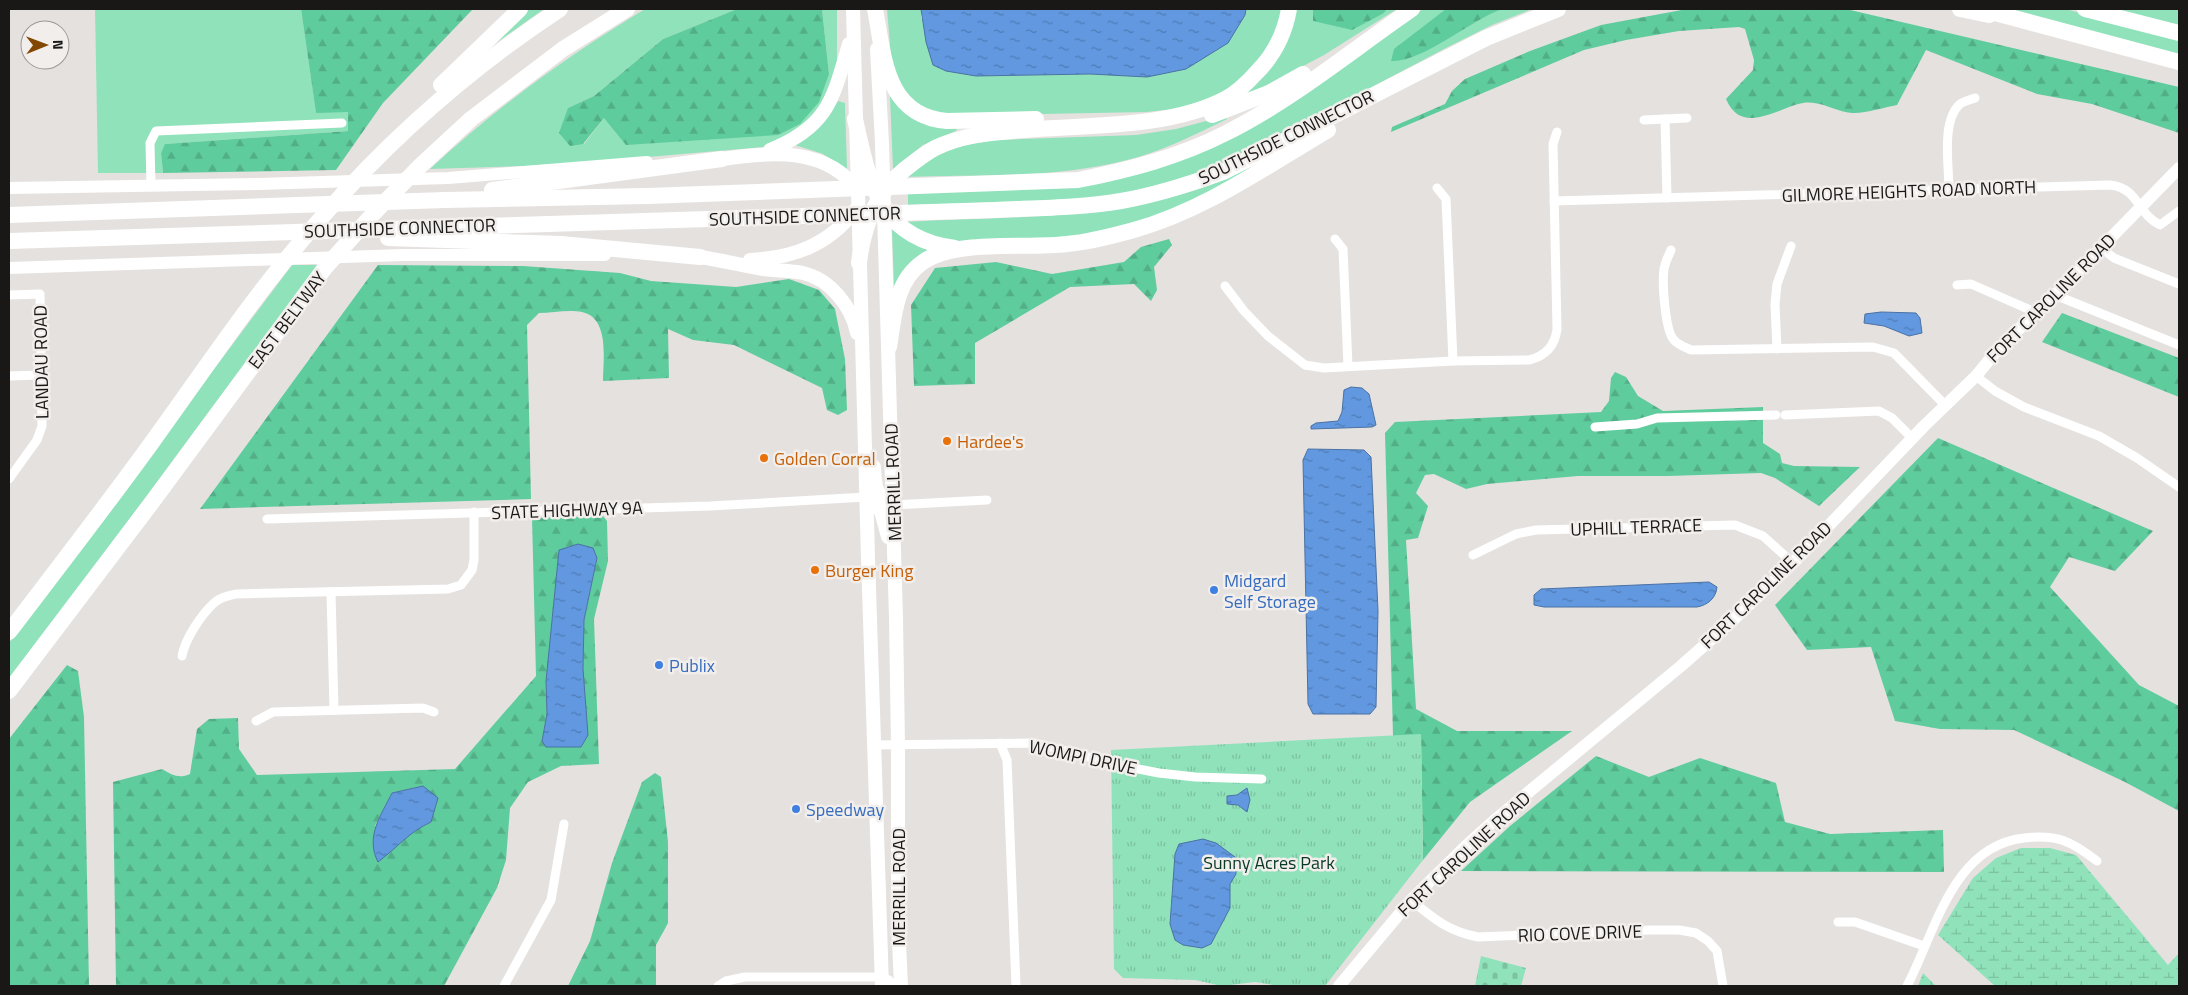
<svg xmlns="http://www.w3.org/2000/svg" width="2188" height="995" font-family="'Titillium Web',sans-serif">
<defs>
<pattern id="forest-firs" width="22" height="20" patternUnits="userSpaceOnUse" patternTransform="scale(1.25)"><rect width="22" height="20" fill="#5fcc9d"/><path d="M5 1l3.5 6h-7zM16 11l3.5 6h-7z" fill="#52ae86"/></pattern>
<pattern id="wetland-marsh" width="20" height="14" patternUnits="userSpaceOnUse" patternTransform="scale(1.25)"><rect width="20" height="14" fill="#90e2bb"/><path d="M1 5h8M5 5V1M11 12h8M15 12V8" fill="none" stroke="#7cc1a0"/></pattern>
<pattern id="cemetery-stones" width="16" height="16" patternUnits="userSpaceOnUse" patternTransform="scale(1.25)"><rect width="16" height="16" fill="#90e2bb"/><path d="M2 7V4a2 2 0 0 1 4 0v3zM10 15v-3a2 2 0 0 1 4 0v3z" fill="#7cc1a0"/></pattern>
<pattern id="park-tufts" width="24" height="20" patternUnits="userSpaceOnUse" patternTransform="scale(1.25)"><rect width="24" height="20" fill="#90e2bb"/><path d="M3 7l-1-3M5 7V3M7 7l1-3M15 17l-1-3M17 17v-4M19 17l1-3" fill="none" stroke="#7cc1a0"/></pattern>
<pattern id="water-ripples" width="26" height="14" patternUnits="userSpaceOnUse" patternTransform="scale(1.25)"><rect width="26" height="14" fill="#6198e0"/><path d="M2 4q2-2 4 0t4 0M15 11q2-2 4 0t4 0" fill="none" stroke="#4f7bb5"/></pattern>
</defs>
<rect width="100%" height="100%" fill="#e5e1df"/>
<g fill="#90e2bb">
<path d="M95,9h206l15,103h32v19l-182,13 -5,9 2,20h-65z"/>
<path d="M526,9h18l-58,41z"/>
<path d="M645,9h92l-74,30 -69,57 -26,12 16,36 20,-26 225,-44 -7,-65h15v59l-12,36 -18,20 -42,23 -210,18 -125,4c68,-63 136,-112 215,-160z"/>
<path d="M887,9h34v9l55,58 114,-2 57,3 98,-62 1,-6h39l-11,32 -43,49 -49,18 -35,4 -151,3 -63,-2 -25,-14 -13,-25 -4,-17z"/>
<path d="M1294,9h19l1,12 70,-8 3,-4h10l-73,46 -78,41z"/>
<path d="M1423,9h109l-40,16 -48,24 -197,104 -67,27 -64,15 -47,5 -161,5v-11l205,-15 196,-92z"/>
<path d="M2006,9h59l114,29v16z"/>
<path d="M2108,9h71v19z"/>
<path d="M893,95l65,31 -2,5 -33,14 -30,24 -3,-72z"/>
<path d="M838,101l7,2 2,66 -24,-15 -28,-9 33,-28z"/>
<path d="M1225,116l2,3 -8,4c-29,14 -59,29 -92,37 -73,19 -150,14 -225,17l45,-29 48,-8 141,-5 40,-6z"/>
<path d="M1253,166l-35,24 -75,31 -70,17 -119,4 -19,-4 -31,-16c120,-7 239,1 349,-56z"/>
<path d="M892,230l36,20 -34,36v-1z"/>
<path d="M292,265h26l-309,416v-38z"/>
</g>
<g fill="url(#forest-firs)" fill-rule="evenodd">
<path d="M301,9h172l-90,94 -47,67 -173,3 -2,-20 4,-9 183,-13v-19l-32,1z"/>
<path d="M737,9h85l7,65 -10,28 -19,22 -22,11 -152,10 -22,-27 -21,26 -13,2 -11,-13 9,-25 26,-12 69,-57z"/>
<path d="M1313,9h74l-3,4 -32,17 -39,-9z"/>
<path d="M1446,9h56c-30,10 -80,54 -111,52l3,-12z"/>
<path d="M1687,9h159l333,78v46l-87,-29 -55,-10 -111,-44 -29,55c-12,2 -33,9 -45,8 -16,-1 -32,-13 -49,-10 -24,4 -61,34 -77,-4l27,-29 1,-10 -9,-31 -6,-2 -60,4 -53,9 -42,10 -193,82 1,-5 53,-23 7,-13 13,-12 65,-28 71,-26z"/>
<path d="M1169,239l3,6 -18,22 3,23 -6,11 -17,-17 -64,3 -95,56v41l-61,2 -3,-81 24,-37 61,-6 56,12 72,-12 17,-15z"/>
<path d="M378,265l145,1 97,7 31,8 85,6 53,-8 30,11 16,19 10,50 2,51 -9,5 -11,-5 -5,-22 -88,-43 -41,-5 -25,-11 1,49 -66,3c0,-21 7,-63 -21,-69 -13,-3 -30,1 -43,1l-12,12 4,174 -331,10z"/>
<path d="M2062,313l117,45v39l-137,-55z"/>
<path d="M1615,372l11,5 12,19 25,15 100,-4v36l17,11 2,9 12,3 66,1 -41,39 -44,-28 -14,-5 -93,3h-90l-91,8 -21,5 -32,-15 -9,1 -9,18 12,13 -10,32 -12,2 10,169 41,22h115l-102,71 -47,58 -2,-125 -28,1 -8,-303 10,-11 206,-10 8,-11 2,-23z"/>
<path d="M1938,438l215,93 -38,40 -46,-14 -19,30 89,98 40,21v105l-54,-29 -111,-52 -74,-1 -45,-8 -24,-74 -64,3 -32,-45z"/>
<path d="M603,516l4,5 1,40 -14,58 5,145 -38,2 -33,16 -18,26 -4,52 -9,28 -53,98h-328l-3,-204 49,-13c10,6 17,10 28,5l7,-45 12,-10 29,-1 1,31 18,26 198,-6 81,-93 -4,-158zM597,558l-13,62 -1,49 -41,72 5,-27 -1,-33zM423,786l8,36 -17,8 -39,-4 17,-33z"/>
<path d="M67,665l11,6 6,46 5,269h-80v-247z"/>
<path d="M1596,756l53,21 51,-19 76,25 9,39 45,12 113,-4 1,42 -483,-1 49,-45z"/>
<path d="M655,773l6,4 7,65v81l-12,22v41h-88l22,-45 22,-78 30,-81z"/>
</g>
<g fill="url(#wetland-marsh)">
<path d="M2021,848h29l26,7 92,110 11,-12v33h-184l-57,-51 35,-57 23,-20z"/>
<path d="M1923,973l13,13h-18z"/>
</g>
<path fill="url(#cemetery-stones)" d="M1481,956l45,12 -5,18h-46z"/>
<path fill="url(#park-tufts)" d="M1421,734l2,126 -98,126h-45l-25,-4 -33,4 -27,-6 -72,-2 -9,-9 -3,-219z"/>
<g fill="url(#water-ripples)" stroke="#4b72a4">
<path d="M921,9h325l-1,6 -17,28 -42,26 -39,8 -57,-3 -114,2 -30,-5 -13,-6 -7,-23z"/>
<path d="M1881,312l35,1 4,5 2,15 -13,3 -25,-10 -20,-3 1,-9z"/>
<path d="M1351,387l11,1 7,6 7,31 -4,2 -61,2v-3l5,-3 22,-2 4,-9 2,-22z"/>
<path d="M1308,449l56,1 7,7 7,154 -2,96 -6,7h-57l-5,-10 -5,-244z"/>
<path d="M578,544l15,4 4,10 -13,62 -1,49 5,66 -7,12h-35l-4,-6 5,-27 -1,-33 13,-131z"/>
<path d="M1709,582l8,5c-1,11 -9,18 -20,20h-153l-10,-2v-10l7,-6z"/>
<path d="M423,786l15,12 -7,24c-22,10 -33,25 -53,40 -13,-25 3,-47 14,-69z"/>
<path d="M1247,788l3,12 -3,12 -9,-7 -11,-1v-8l10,-1z"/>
<path d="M1203,839l13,4 19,14 1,17 -6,10v24l-19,36 -9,4 -19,-3 -8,-5 -5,-16 5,-70 4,-10z"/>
</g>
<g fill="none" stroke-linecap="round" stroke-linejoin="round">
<g stroke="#fff" stroke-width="9">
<path d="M1665,119l2,79"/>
<path d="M1644,120l43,-2"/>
<path d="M151,186l-1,-43 6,-12 186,-8"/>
<path d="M1437,188l9,11 7,162"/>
<path d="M1949,189c0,-23 -8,-68 11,-85 4,-3 10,-4 15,-6"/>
<path d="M1554,201l556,-16c29,3 27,29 50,40l19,-14"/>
<path d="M1335,239l8,10 5,117"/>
<path d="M2101,248l13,10 65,26"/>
<path d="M1671,250c-2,5 -5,10 -6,15 -4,12 0,66 9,75 4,5 11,7 17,10l182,-3 21,6 51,52"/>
<path d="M1957,285l14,-1 66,29"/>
<path d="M1225,286l19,25 24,25 37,29 19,3 129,-7 76,-1c17,-4 26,-14 28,-31l-4,-185 4,-12"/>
<path d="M9,295l31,-1 2,132 -5,14 -28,39"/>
<path d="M2055,295l124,50"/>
<path d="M1777,349l-2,-45 2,-20 14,-38"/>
<path d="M9,376l32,-1"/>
<path d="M1976,376l19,15 29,16 75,29 38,22 42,29"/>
<path d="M1785,415l94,-4 13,7 21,21"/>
<path d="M1595,427l42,-3 20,-6 119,-3"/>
<path d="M893,505l94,-5"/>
<path d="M267,519l443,-13 156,-9"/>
<path d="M1473,555l43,-21 20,-4 199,-5 28,11 30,27"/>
<path d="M331,592l3,118"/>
<path d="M182,656c3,-17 19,-41 32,-53 6,-6 14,-7 22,-9l212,-5 13,-4 11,-15 2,-10v-48"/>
<path d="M256,721l17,-9 150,-4 11,4"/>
<path d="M1000,743l7,17 9,226"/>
<path d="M874,745l161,-2 88,23 36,7 36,4 67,2"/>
<path d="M1411,900c23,19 37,31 67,37l172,-7h29l17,3 12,8 9,10 6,35"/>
<path d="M1838,922h17l69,24"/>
<path d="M504,986l47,-86 13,-76"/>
<path d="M718,986l8,-5 19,-4h136l8,3 4,6"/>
<path d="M1907,986c28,-53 45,-140 117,-148 33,-4 47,3 73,23"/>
</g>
<g stroke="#fff" stroke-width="12">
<path d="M9,188l250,-4 189,-6 199,-16"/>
<path d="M9,268l394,-13h202"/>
<path d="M1339,986l72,-86 55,-54 30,-27 185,-153 51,-45 61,-58 131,-137 52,-50 23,-28 56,-53 124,-127"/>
</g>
<g stroke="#fff" stroke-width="14">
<path d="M853,9l15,549 14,428"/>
<path d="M877,49l5,94 14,475 2,127v175l3,66"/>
<path d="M770,150c58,-23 63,-51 79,-106"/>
<path d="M722,159c48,-7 105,-13 137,33"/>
<path d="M700,257c19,3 38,7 57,11 15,3 31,2 46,5 27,6 49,34 54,60"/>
<path d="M750,260c43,-2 79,-15 105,-50"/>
<path d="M874,467c1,20 1,28 19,38"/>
<path d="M866,497l15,14 7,26"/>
</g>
<g stroke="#fff" stroke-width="16">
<path d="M875,9c9,47 10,107 72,112l89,-2"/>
<path d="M1960,9l29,6"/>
<path d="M1980,9l199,53"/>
<path d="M2085,9l94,24"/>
<path d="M441,85l79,-76"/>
<path d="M1212,115l57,-22 34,-19"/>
<path d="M855,119c14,63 24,120 100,129"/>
<path d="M492,190l230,-31"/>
<path d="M9,215l436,-15 203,-4 430,-16c51,-10 101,-23 148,-47 66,-33 125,-82 186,-124"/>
<path d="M388,238l173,6 139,13"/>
<path d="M9,241l986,-31c42,-2 84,-2 126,-9 35,-6 69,-17 102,-29l263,-134 72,-29"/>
<path d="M859,263c4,-36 17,-70 45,-93 10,-8 20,-16 31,-22 25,-12 51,-15 78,-17 65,-7 153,-1 212,-32 12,-6 23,-17 32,-27 17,-17 28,-40 32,-63"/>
<path d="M889,347c5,-30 6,-66 34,-85 33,-23 103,-13 144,-18 23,-2 45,-8 67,-14 71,-20 131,-63 194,-100"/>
<path d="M9,632c48,-63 97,-126 144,-191 55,-76 107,-155 170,-225 69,-79 149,-149 237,-207"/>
<path d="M9,691l144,-190 171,-232 48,-54 47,-48 52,-48 92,-70 64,-40"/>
</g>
</g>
<g fill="#e8710a" stroke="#f2eeec" stroke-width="2">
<circle cx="947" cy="441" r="5"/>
<circle cx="764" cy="458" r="5"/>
<circle cx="815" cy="570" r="5"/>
</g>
<g fill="#3f7fe0" stroke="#f2eeec" stroke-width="2">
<circle cx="1214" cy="590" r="5"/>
<circle cx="659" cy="665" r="5"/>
<circle cx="796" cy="809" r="5"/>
</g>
<g text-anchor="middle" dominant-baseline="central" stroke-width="5" stroke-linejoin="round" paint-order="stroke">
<g font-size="18" fill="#191817" stroke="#f2eeec">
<text transform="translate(1286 137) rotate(-26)">SOUTHSIDE CONNECTOR</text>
<text transform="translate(1909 191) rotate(-2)">GILMORE HEIGHTS ROAD NORTH</text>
<text transform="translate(805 216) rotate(-2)">SOUTHSIDE CONNECTOR</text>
<text transform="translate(400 228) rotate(-2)">SOUTHSIDE CONNECTOR</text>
<text transform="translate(2051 298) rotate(-45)">FORT CAROLINE ROAD</text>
<text transform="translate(287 320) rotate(-53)">EAST BELTWAY</text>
<text transform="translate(41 362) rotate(-91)">LANDAU ROAD</text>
<text transform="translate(893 482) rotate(-92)">MERRILL ROAD</text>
<text transform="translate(567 510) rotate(-2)">STATE HIGHWAY 9A</text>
<text transform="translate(1636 527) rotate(-2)">UPHILL TERRACE</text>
<text transform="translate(1766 585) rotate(-44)">FORT CAROLINE ROAD</text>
<text transform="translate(1083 757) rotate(12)">WOMPI DRIVE</text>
<text transform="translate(1464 854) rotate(-43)">FORT CAROLINE ROAD</text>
<text transform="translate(898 887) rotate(-90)">MERRILL ROAD</text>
<text transform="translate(1580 933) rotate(-2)">RIO COVE DRIVE</text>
</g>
<g font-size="18" fill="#c56008" stroke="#f2eeec" text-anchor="start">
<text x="957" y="441">Hardee's</text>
<text x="774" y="458">Golden Corral</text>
<text x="825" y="570">Burger King</text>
</g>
<g font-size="18" fill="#366cbe" stroke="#f2eeec" text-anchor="start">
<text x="1224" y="580">Midgard<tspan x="1224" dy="21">Self Storage</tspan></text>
<text x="669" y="665">Publix</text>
<text x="806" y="809">Speedway</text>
</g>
<g font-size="18" fill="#073825" stroke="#f2eeec">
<text x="1269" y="862">Sunny Acres Park</text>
</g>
</g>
<rect width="2188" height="995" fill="none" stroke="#191817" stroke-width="20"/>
<g transform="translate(45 45) rotate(89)"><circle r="24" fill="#f2eeec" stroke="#9b9897"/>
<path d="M0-4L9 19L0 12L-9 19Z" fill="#824700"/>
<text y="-8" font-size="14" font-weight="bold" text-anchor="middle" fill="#191817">N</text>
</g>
</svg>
